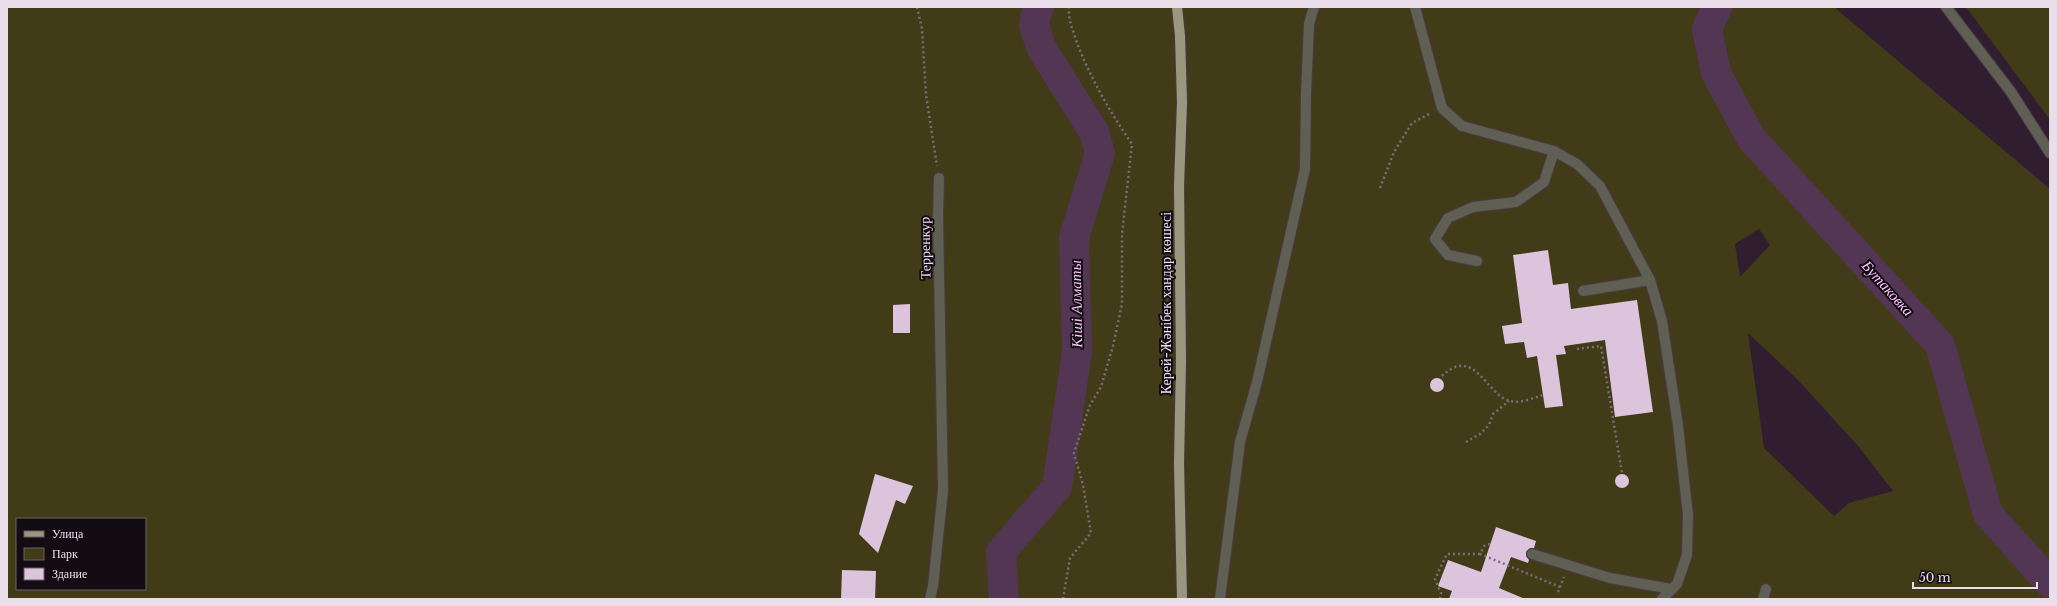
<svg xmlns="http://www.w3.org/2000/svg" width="2057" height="606" font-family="'Libre Baskerville',serif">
<rect width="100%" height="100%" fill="#301e30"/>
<g fill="#413c17" fill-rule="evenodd">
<path d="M7,7h1827l216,182v410h-2043zM1759,229l11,16 -30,32 -5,-33zM1748,333l50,47 61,67 34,44 -44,12 -15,13 -70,-68zM17,519h128v70h-128z"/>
<path d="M1966,7h84v113l-1,-2z"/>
</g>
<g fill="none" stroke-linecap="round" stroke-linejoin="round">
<g stroke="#533554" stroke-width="30">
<path d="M1717,7l-10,22 9,44 35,65 189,207 48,169 62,69"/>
<path d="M1004,599l-3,-47 56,-65 20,-135 -3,-114 26,-85 -6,-21 -52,-83 -8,-23 2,-12 3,-7"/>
</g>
</g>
<g fill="#dcc4dc">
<path d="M1548,250l5,35 15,-2 3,26 66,-9 16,112 -38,5 -10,-77 -41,6 2,8 -10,1 7,51 -18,2 -8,-52 -10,2 -3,-16 -19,2 -3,-18 20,-3 -9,-68z"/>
<path d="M910,304v29h-17v-28z"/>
<circle cx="1437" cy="385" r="7"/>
<circle cx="1622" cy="481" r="7"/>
<path d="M875,474l38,12 -8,18 -9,-4 -18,53 -19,-19z"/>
<path d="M1496,527l40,14 -2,7h-4l-4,4v4l3,4 -1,3 -17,-6 -12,31 26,11h-76l3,-8 -14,-5 10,-26 33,12z"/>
<path d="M842,570l34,1 -1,28h-34z"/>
</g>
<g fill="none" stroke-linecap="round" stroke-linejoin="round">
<defs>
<g id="minor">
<path d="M1415,7l27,101 20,18 92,25 23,13 23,22 50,94 12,41 16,105 10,89 -1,40 -10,29 -15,15"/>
<path d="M1946,7l65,85 39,61"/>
<path d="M1477,261l-29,-6 -13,-16 13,-21 25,-11 43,-5 28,-20 10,-31"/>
<path d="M1583,291l67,-11"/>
<path d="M1532,554l78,24 61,11"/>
<path d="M930,599l3,-13 10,-96 -5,-273 1,-39"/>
<path d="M1220,599l20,-157 17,-60 48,-213 1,-75 3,-70 5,-17"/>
<path d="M1763,599l3,-10"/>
</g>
<path id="major" d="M1177,7l3,29 2,66 -3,84 2,175 -2,102 3,136"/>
</defs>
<use href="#minor" stroke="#4a394a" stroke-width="12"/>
<use href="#major" stroke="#4a394a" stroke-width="12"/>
<g stroke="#7b6b7b" stroke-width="2.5" stroke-dasharray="2 3" stroke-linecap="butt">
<path d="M917,7l5,22 4,66 11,71"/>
<path d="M1380,188l14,-36 18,-29 19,-10"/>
<path d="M1577,349l24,-3 21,127"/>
<path d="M1442,376c33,-31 43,18 68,25 10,3 23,-3 33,-6"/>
<path d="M1466,442l14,-8 9,-9 4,-11 16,-13"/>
<path d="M1490,544l-6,2 -4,8 80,33"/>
<path d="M1558,592l6,-15"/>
<path d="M1063,599l7,-41 21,-25 -8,-48 -9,-32 16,-48 11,-18 12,-41 9,-42v-70l10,-90c-22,-32 -41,-65 -55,-101 -4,-13 -9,-23 -8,-36"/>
<path d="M1440,599l1,-6 -6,-14 12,-25h33"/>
</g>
<use href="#minor" stroke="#605f53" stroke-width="10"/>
<use href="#major" stroke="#9a977f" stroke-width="10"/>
</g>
<g text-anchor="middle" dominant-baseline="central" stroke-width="4" stroke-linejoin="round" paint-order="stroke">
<g font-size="14" fill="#eadeea" stroke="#130c13">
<text transform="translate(925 248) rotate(-91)">Терренкур</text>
<text transform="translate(1166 303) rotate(-90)">Керей-Жәнібек хандар көшесі</text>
</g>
<g font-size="15" font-style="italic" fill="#fbc5fc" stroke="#130c13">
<text transform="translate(1888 288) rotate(48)">Бутаковка</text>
<text transform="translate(1076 304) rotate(-91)">Кіші Алматы</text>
</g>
</g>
<rect width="2057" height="606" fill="none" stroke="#eadeea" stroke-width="16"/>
<rect x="16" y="518" width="130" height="72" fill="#130c13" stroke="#696069"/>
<rect x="24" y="531" width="20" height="6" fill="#9a977f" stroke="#696069"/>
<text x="52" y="538" font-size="12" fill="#eadeea">Улица</text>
<rect x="24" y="548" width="20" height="12" fill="#413c17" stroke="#696069"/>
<text x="52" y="558" font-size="12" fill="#eadeea">Парк</text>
<rect x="24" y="568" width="20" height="12" fill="#dcc4dc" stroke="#696069"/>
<text x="52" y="578" font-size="12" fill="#eadeea">Здание</text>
<path d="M1913 582v6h124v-6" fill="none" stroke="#eadeea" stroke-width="2"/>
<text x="1919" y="582" font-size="12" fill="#eadeea" stroke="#130c13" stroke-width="3" paint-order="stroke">50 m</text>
</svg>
